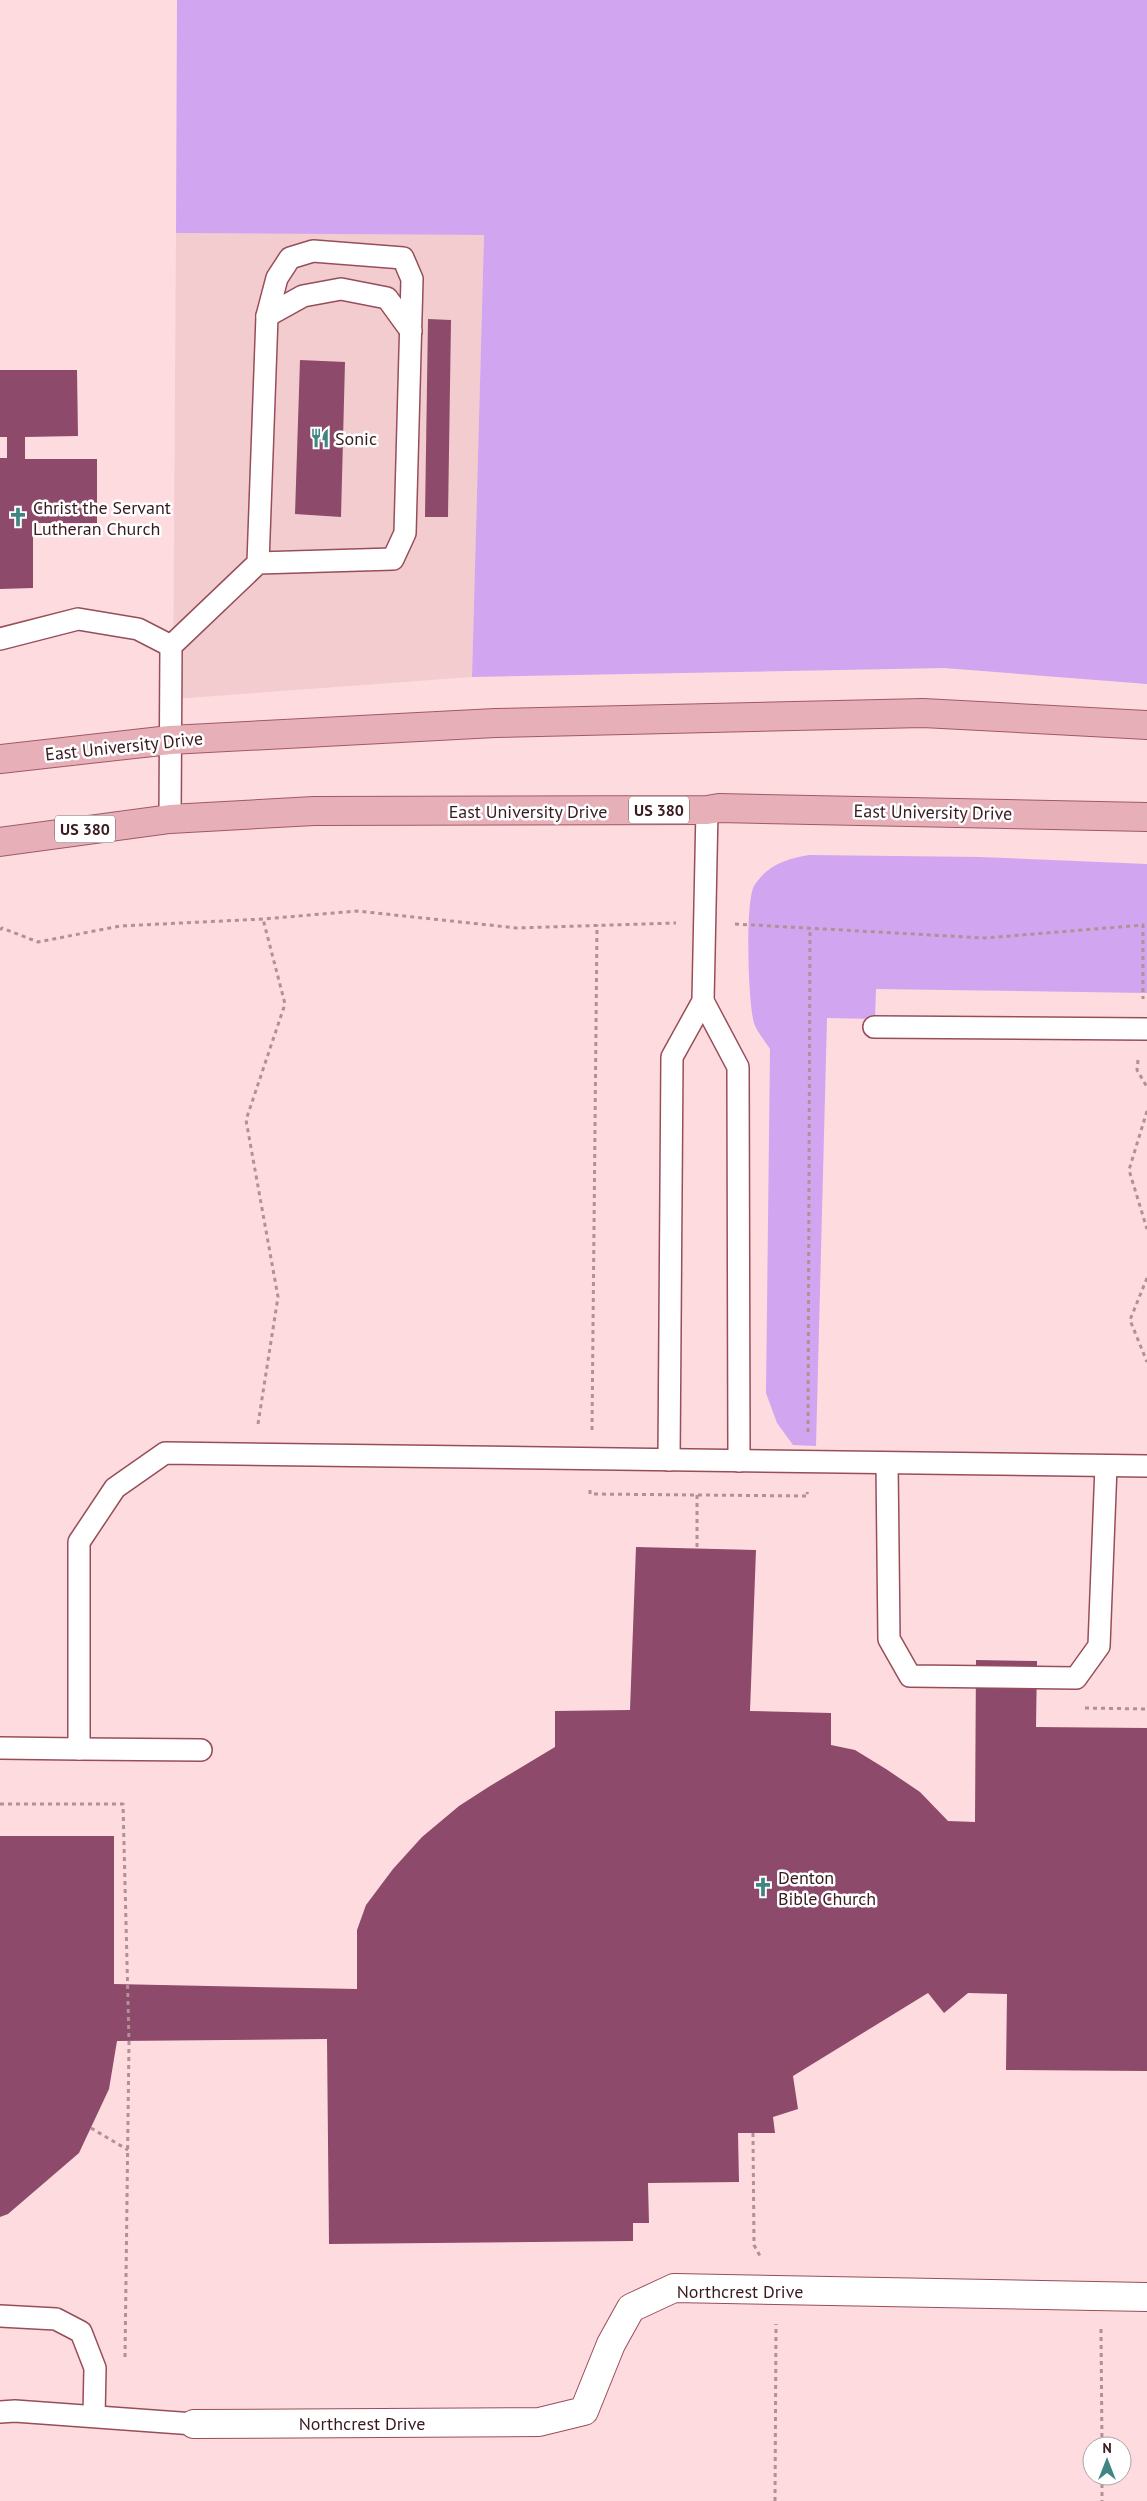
<svg xmlns="http://www.w3.org/2000/svg" width="1147" height="2501" font-family="'PT Sans',sans-serif">
<rect width="100%" height="100%" fill="#fedbde"/>
<path fill="#f2cccf" d="M176,233l308,2 -12,442 -299,22z"/>
<g fill="#d2a5f0">
<path d="M177,0h970v684l-203,-16 -472,9 12,-442 -308,-2z"/>
<path d="M809,855l171,2 167,7v129l-271,-4 -1,30 -48,-1 -11,428 -23,-1 -16,-22 -11,-30 4,-344c-5,-8 -13,-17 -16,-26 -6,-20 -9,-121 0,-137 13,-21 32,-27 55,-31z"/>
</g>
<g fill="#8d4a6a">
<path d="M428,319l23,1 -3,197h-23z"/>
<path d="M300,360l45,2 -4,155 -46,-3z"/>
<path d="M0,370h77l1,66 -53,1v22h72v64h-64v65l-33,1v-131h7v-21h-7z"/>
<path d="M636,1547l120,3 -6,161 81,2v32l24,5 31,19 34,23 28,29 27,1 1,-162 61,1 -1,66 111,1v343l-141,-1 1,-76 -39,-1 -24,20 -16,-20 -135,83 5,33 -25,8 2,16h-37l1,49 -91,1 1,40h-16v18l-304,3 -2,-205 -210,2 -8,48 -30,64 -71,61 -8,3v-381h114v148l243,5v-59l9,-25 27,-36 29,-32 37,-31 31,-20 65,-39v-36l75,-1z"/>
</g>
<g fill="none" stroke-linecap="round" stroke-linejoin="round">
<defs>
<g id="lane">
<path d="M267,316l36,-20 38,-7 46,9 24,33"/>
<path d="M0,639l78,-20 60,10 33,17"/>
<path d="M170,819l1,-173 87,-83 135,-4 12,-26 7,-254 -9,-21 -90,-7 -23,7 -13,20 -10,38 -9,247"/>
<path d="M703,1001l35,66 1,394"/>
<path d="M874,1027l273,2"/>
<path d="M669,1460l3,-403 31,-56 4,-191"/>
<path d="M887,1463l2,176 21,37 166,2 23,-32 7,-180"/>
<path d="M0,1748l79,1v-207l36,-54 50,-35 982,13"/>
<path d="M79,1749l122,1"/>
<path d="M0,2316l56,3 25,13 14,36 -1,48"/>
<path d="M0,2412l15,-1 179,13"/>
</g>
<path id="street" d="M194,2424l345,-2 45,-11 27,-67 20,-36 43,-20 473,9"/>
<g id="primary">
<path d="M0,759l170,-19 325,-17 428,-10 224,12"/>
<path d="M0,842l170,-23 144,-8 393,-1 12,-2 428,9"/>
</g>
</defs>
<use href="#lane" stroke="#974e59" stroke-width="24"/>
<use href="#street" stroke="#974e59" stroke-width="30"/>
<use href="#primary" stroke="#a05964" stroke-width="30"/>
<g stroke="#b29194" stroke-width="3" stroke-dasharray="4 4" stroke-linecap="butt">
<path d="M735,924l250,14 158,-13v74"/>
<path d="M0,930l2,-2 36,14 82,-16 143,-7 94,-8 160,17 159,-5"/>
<path d="M1138,1060l-1,10 10,17"/>
<path d="M1147,1111l-18,59 18,59"/>
<path d="M1147,1278l-17,42 17,42"/>
<path d="M258,1424l20,-127 -32,-177 39,-116 -22,-85"/>
<path d="M592,1430l5,-505"/>
<path d="M808,1432l2,-504"/>
<path d="M590,1490v4l218,2 -1,-4"/>
<path d="M697,1495v54"/>
<path d="M1085,1708l62,1"/>
<path d="M0,1804h123l6,237 -4,317"/>
<path d="M91,2128l37,22"/>
<path d="M753,2133l1,112 6,11"/>
<path d="M1101,2329l1,117"/>
<path d="M1102,2476v25"/>
<path d="M775,2501l1,-177"/>
</g>
<use href="#lane" stroke="#fff" stroke-width="21"/>
<use href="#street" stroke="#fff" stroke-width="28"/>
<use href="#primary" stroke="#e7b0b8" stroke-width="28"/>
</g>
<defs>
<symbol id="restaurant-bare" viewBox="-9 -9 18 18"><path d="M-5-6h1v4h1v-4h1v4h1v-4h1v5L-1.5 .5V6h-2V.5L-5-1ZM5-6V6H3V1.5H1.5Q1.5-4 5-6Z" fill="#3f8683" stroke="#fff" stroke-width="2.5" paint-order="stroke"/></symbol>
<symbol id="church-bare" viewBox="-9 -9 18 18"><path d="M-1.2-6h2.4v3.5h3.3v2.4h-3.3V6h-2.4V-.1h-3.3v-2.4h3.3Z" fill="#3f8683" stroke="#fff" stroke-width="2.5" paint-order="stroke"/></symbol>
</defs>
<g fill-rule="evenodd">
<use href="#restaurant-bare" x="306" y="424" width="28" height="28"/>
<use href="#church-bare" x="4" y="503" width="28" height="28"/>
<use href="#church-bare" x="749" y="1873" width="28" height="28"/>
</g>
<g text-anchor="middle" dominant-baseline="central" stroke-width="5" stroke-linejoin="round" paint-order="stroke">
<g fill="#fff" stroke="#745f62" stroke-width="1">
<rect x="629" y="796.5" width="60" height="27" rx="4"/>
<rect x="55" y="815.5" width="60" height="27" rx="4"/>
</g>
<g font-size="16" font-weight="bold" fill="#391a1f">
<text x="659" y="810">US 380</text>
<text x="85" y="829">US 380</text>
</g>
<g font-size="18" fill="#391a1f" stroke="#fff" text-anchor="start">
<text x="335" y="438">Sonic</text>
<text x="33" y="507">Christ the Servant<tspan x="33" dy="21">Lutheran Church</tspan></text>
<text x="778" y="1877">Denton<tspan x="778" dy="21">Bible Church</tspan></text>
</g>
<g font-size="18" fill="#391a1f" stroke="#fff">
<text transform="translate(124 746) rotate(-6)">East University Drive</text>
<text x="528" y="811">East University Drive</text>
<text transform="translate(933 812) rotate(1)">East University Drive</text>
<text x="740" y="2291">Northcrest Drive</text>
<text x="362" y="2423">Northcrest Drive</text>
</g>
</g>
<g transform="translate(1107 2461)"><circle r="24" fill="#ffffff" stroke="#b0a3a5"/>
<path d="M0-4L9 19L0 12L-9 19Z" fill="#3f8683"/>
<text y="-8" font-size="14" font-weight="bold" text-anchor="middle" fill="#391a1f">N</text>
</g>
</svg>
